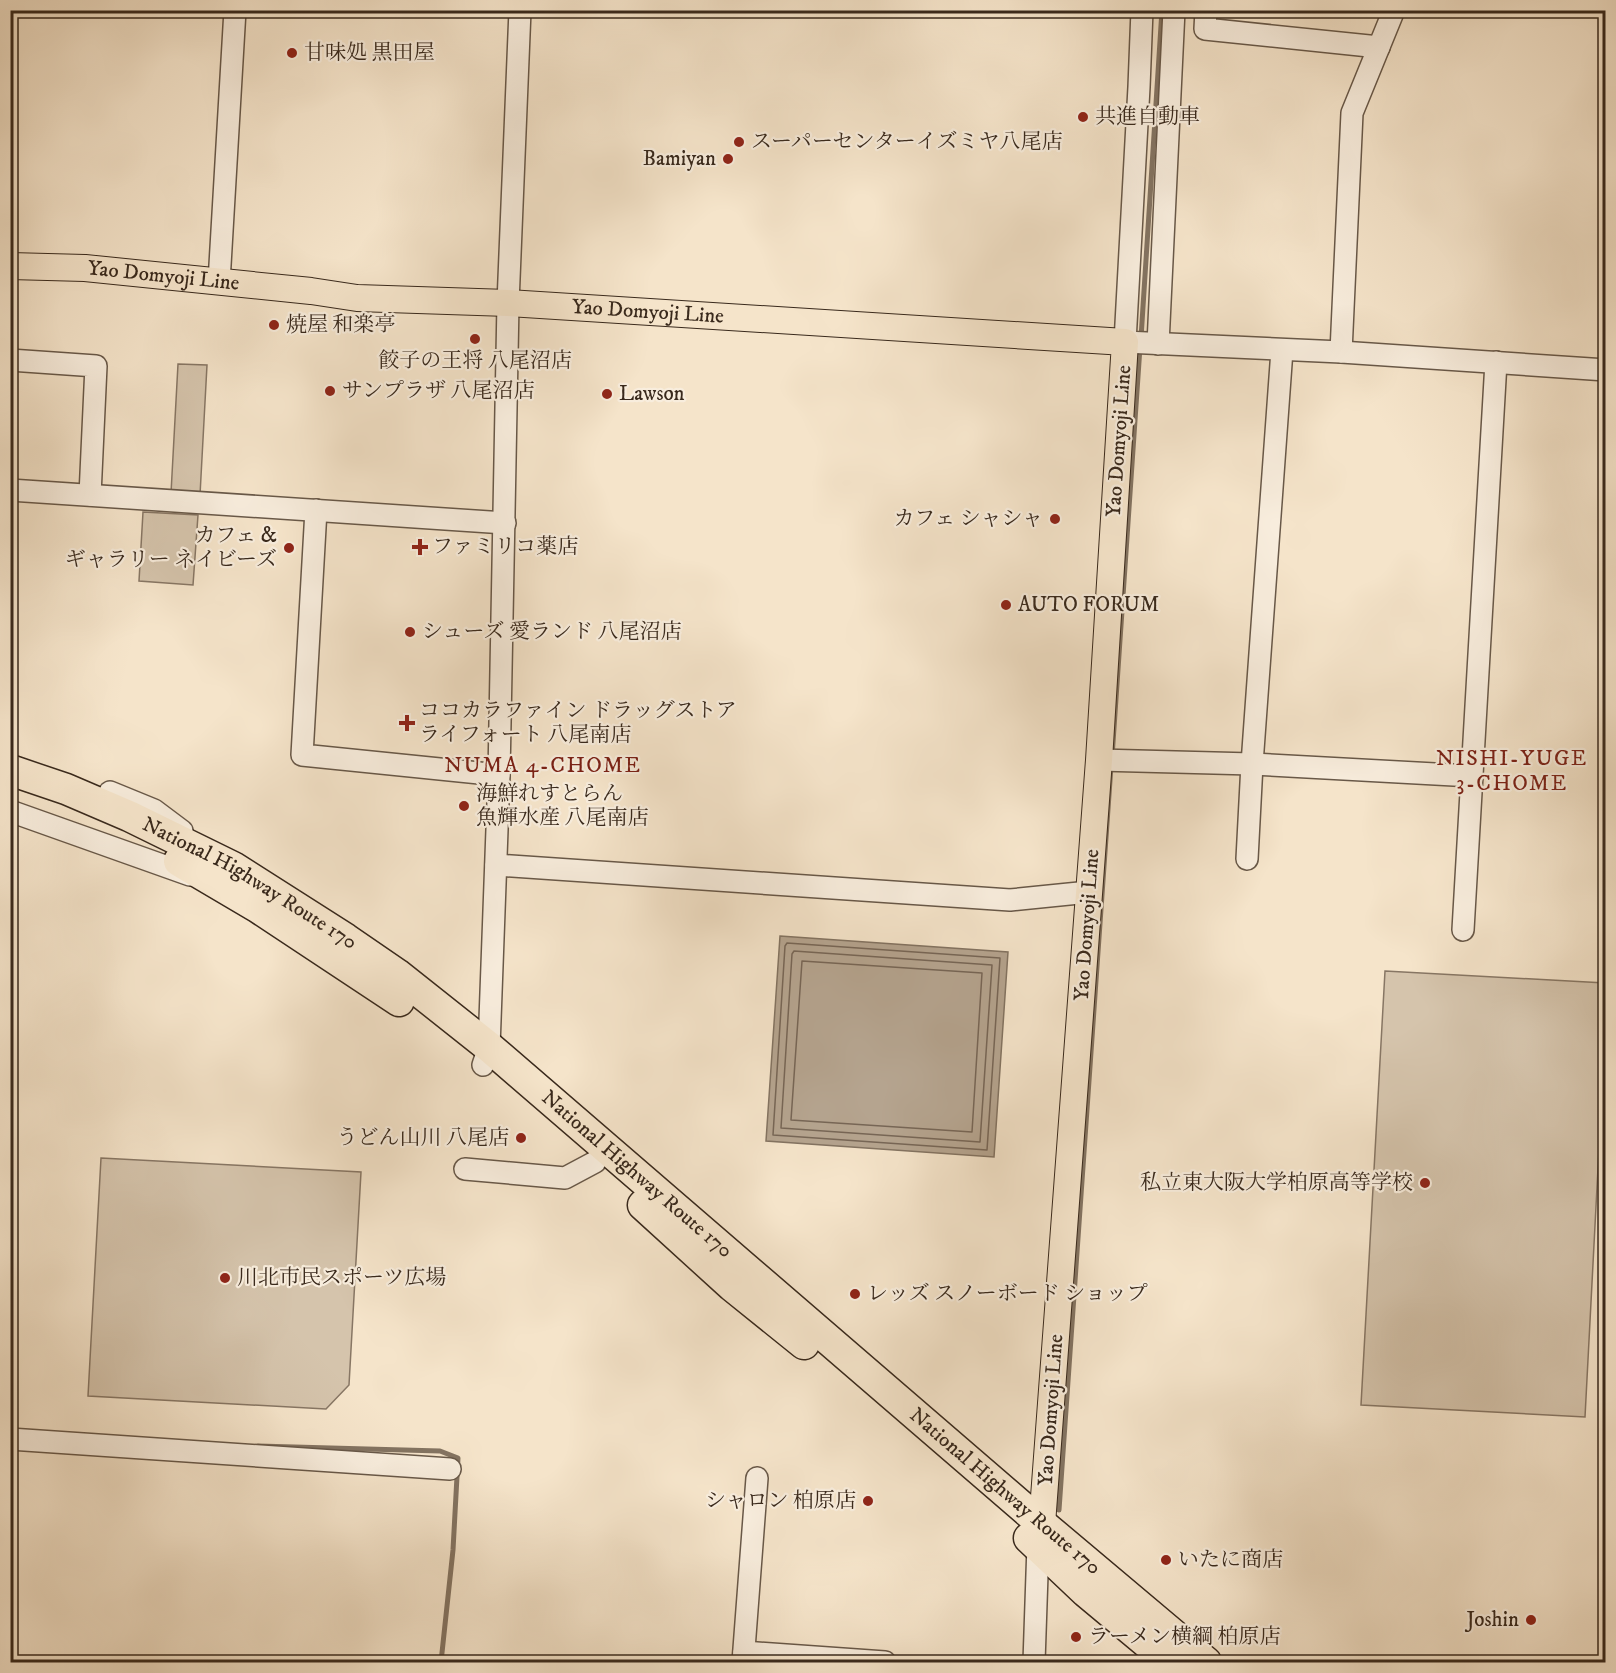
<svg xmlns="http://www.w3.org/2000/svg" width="1616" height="1673" font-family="'IM FELL DW Pica','Noto Serif JP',serif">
<rect width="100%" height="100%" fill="#f5e4ca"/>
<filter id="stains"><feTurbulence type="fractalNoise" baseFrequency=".00333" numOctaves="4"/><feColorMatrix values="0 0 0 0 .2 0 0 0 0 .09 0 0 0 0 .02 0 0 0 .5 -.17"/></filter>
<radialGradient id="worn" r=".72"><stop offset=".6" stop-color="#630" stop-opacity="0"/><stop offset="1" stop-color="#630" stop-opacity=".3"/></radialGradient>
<g fill="#d5c4ac" stroke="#877664" stroke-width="1.5">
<path d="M178,364l29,1 -7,130 -29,-2z"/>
<path d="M143,512l55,3 -5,70 -54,-4z"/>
<path d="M1385,971l220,12v51l-20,383 -224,-12z"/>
<path d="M101,1158l260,14 -12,213 -23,24 -238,-13z"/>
</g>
<path fill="#b5a48f" stroke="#837361" stroke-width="1.5" d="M780,936l228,16 -14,205 -228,-16z"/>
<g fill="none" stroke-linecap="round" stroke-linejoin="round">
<g stroke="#776656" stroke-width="1.5">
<path d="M787,943l213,15 -13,192 -214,-15 12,-189z"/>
<path d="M794,951l198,14 -12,177 -199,-14 11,-174z"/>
<path d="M802,961l180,12 -10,159 -181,-12z"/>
</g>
<g stroke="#837361" stroke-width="5">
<path d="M1141,338l21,-328"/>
<path d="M1112,757l28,-410"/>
<path d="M258,1446l182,5 18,7 -5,92 -12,112"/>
<path d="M1059,1510l52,-744"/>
</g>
<defs>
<g id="minor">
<path d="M1142,10l-3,77 -14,255 216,10 265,18"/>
<path d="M1206,10l-1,19 174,18"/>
<path d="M219,282l16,-272"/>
<path d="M1158,344l16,-334"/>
<path d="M1341,352l11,-239 42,-103"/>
<path d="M10,360l86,6 -6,129"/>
<path d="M10,490l495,33"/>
<path d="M316,510l-14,245 197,20"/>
<path d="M1099,760l153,4 220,12"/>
<path d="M110,792l44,18 28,21"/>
<path d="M10,811l180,64"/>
<path d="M1247,859l5,-95 30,-414"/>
<path d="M496,865l514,35 79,-8"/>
<path d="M1463,930l33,-568"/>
<path d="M483,1065l6,-18 10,-272 9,-472 12,-293"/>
<path d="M465,1169l100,9 30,-16"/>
<path d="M10,1439l440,30"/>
<path d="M744,1652l141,10"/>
<path d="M743,1662l14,-184"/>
<path d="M1034,1662l4,-117"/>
</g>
<g id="major">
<path id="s1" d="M10,266l75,2 226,23 46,7 151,5 617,39 -26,418 -57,764 -3,17"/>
</g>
<g id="highway">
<path id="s2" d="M10,770l56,19 63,27 104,51 113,72 51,35 92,73 553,477 164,138"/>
<path d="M179,861l78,46 142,94"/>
<path d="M643,1205l89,81 72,58"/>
<path d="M1029,1538l57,54 84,70"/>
</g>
</defs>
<use href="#minor" stroke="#685848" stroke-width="24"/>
<use href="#major" stroke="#39291c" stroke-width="28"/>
<use href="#highway" stroke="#39291c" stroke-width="33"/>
<use href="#minor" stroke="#f8eddd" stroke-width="21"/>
<use href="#major" stroke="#f5e4ca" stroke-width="26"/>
<use href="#highway" stroke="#f5e4ca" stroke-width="30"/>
</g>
<g fill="#8f2418" stroke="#f8eddd" stroke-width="2">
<circle cx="292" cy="53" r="6"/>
<circle cx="1083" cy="117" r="6"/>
<circle cx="739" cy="142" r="6"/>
<circle cx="728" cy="159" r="6"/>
<circle cx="274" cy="325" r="6"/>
<circle cx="475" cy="339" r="6"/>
<circle cx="330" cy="391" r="6"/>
<circle cx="607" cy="394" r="6"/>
<circle cx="1055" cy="519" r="6"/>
<path d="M417 538h6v6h6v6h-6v6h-6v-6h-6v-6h6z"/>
<circle cx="289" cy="548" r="6"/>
<circle cx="1006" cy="605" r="6"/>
<circle cx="410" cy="632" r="6"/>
<path d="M404 714h6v6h6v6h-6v6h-6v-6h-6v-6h6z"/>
<circle cx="464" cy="806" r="6"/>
<circle cx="521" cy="1138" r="6"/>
<circle cx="1425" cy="1183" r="6"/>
<circle cx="225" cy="1278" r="6"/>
<circle cx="855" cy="1294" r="6"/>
<circle cx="868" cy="1501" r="6"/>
<circle cx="1166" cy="1560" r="6"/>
<circle cx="1531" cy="1620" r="6"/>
<circle cx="1076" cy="1637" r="6"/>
</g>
<g text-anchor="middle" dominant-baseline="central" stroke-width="4.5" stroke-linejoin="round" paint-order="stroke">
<g font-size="21" fill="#39291c" stroke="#f8eddd" text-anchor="start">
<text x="304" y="53">甘味処 黒田屋</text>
<text x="1095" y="117">共進自動車</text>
<text x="751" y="142">スーパーセンターイズミヤ八尾店</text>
<text x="716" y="159" text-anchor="end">Bamiyan</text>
<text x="286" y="325">焼屋 和楽亭</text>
<text x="475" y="361" text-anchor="middle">餃子の王将 八尾沼店</text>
<text x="342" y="391">サンプラザ 八尾沼店</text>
<text x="619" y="394">Lawson</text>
<text x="1043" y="519" text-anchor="end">カフェ シャシャ</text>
<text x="277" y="536" text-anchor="end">カフェ &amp;<tspan x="277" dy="24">ギャラリー ネイビーズ</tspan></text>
<text x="432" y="547">ファミリコ薬店</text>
<text x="1018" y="605">AUTO FORUM</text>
<text x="422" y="632">シューズ 愛ランド 八尾沼店</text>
<text x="419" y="711">ココカラファイン ドラッグストア<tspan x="419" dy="24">ライフォート 八尾南店</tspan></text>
<text x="476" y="794">海鮮れすとらん<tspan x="476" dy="24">魚輝水産 八尾南店</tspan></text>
<text x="509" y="1138" text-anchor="end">うどん山川 八尾店</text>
<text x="1413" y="1183" text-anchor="end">私立東大阪大学柏原高等学校</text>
<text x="237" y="1278">川北市民スポーツ広場</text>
<text x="867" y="1294">レッズ スノーボード ショップ</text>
<text x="856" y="1501" text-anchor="end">シャロン 柏原店</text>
<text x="1178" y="1560">いたに商店</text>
<text x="1519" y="1620" text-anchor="end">Joshin</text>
<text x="1088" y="1637">ラーメン横綱 柏原店</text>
</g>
<g font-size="21" fill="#39291c" stroke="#f8eddd">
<text stroke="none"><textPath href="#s1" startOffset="154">Yao Domyoji Line</textPath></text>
<text stroke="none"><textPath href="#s1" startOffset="640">Yao Domyoji Line</textPath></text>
<text transform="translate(1119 441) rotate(-86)">Yao Domyoji Line</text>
<text stroke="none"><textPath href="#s2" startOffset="266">National Highway Route 170</textPath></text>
<text transform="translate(1087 925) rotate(-86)">Yao Domyoji Line</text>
<text stroke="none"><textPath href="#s2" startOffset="752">National Highway Route 170</textPath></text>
<text transform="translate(1051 1410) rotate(-86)">Yao Domyoji Line</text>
<text stroke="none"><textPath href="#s2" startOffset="1238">National Highway Route 170</textPath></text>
</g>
<g font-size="22" letter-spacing="1.5" fill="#7a1f14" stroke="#f8eddd">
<text x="1512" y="758">NISHI-YUGE<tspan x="1512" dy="25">3-CHOME</tspan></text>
<text x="543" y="765">NUMA 4-CHOME</text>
</g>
</g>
<rect width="1616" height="1673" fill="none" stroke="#f5e4ca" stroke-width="36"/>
<rect x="12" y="12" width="1592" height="1649" fill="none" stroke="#39291c" stroke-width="3"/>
<rect x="18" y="18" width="1580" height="1637" fill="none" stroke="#39291c" stroke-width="1.5"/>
<rect width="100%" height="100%" filter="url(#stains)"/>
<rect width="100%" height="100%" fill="url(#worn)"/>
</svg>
